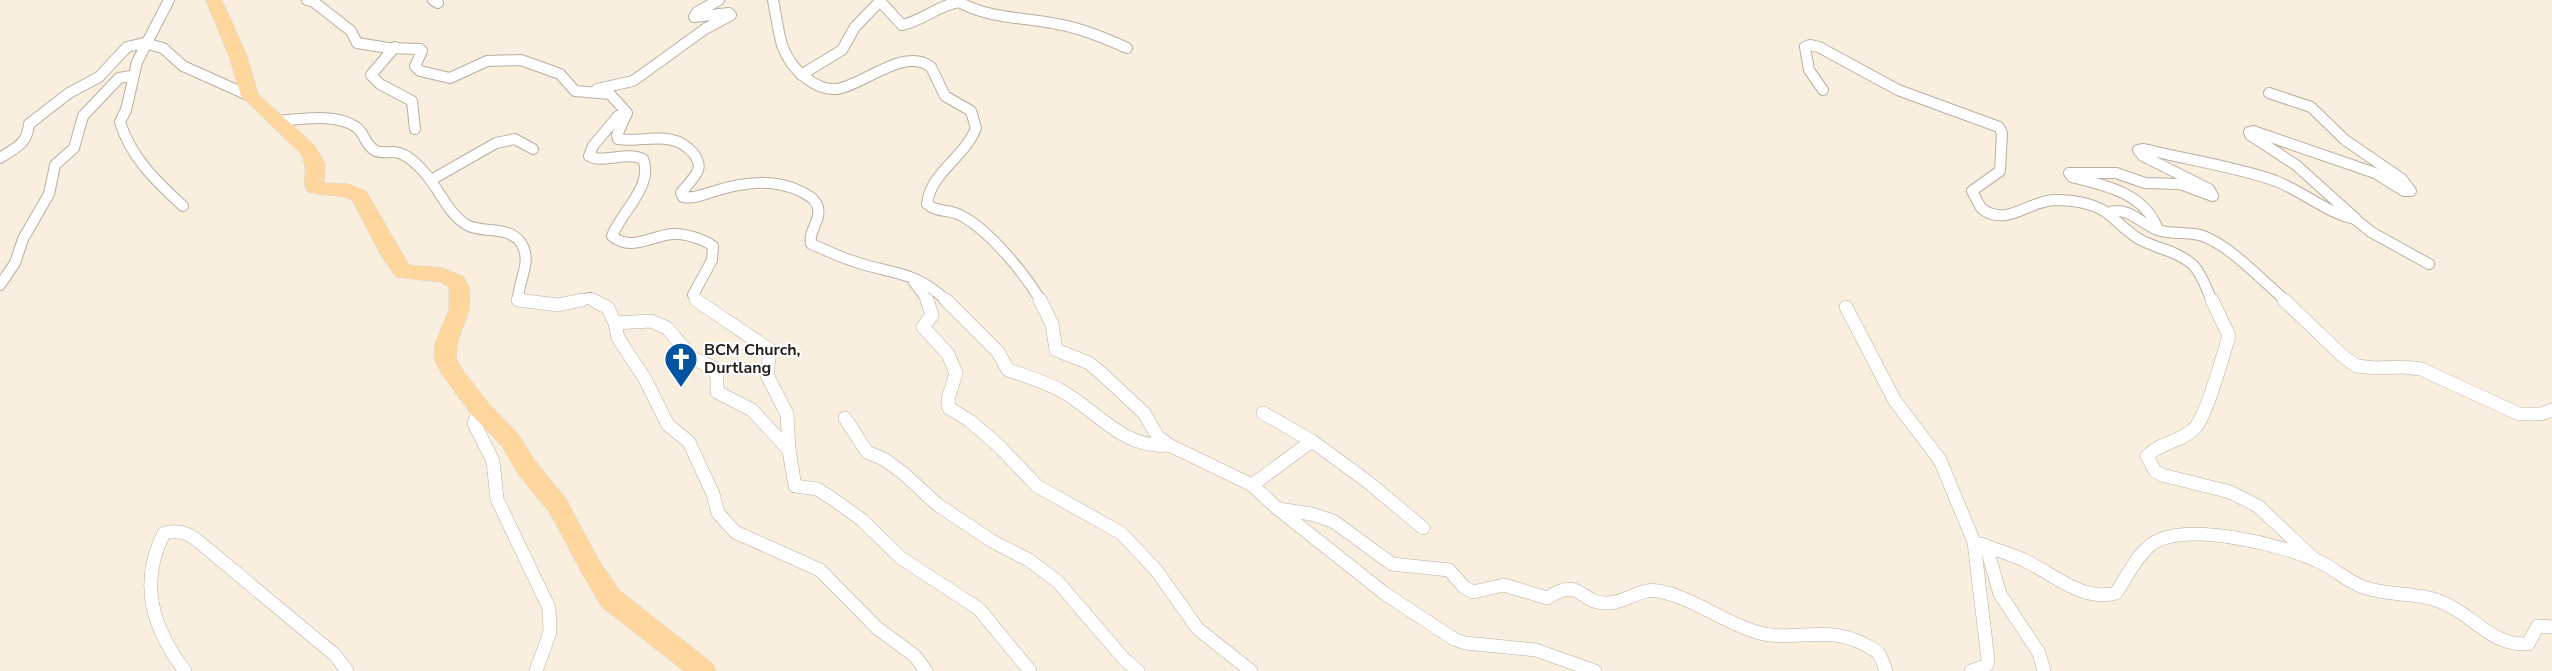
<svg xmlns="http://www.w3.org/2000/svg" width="2552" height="671" font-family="'Nunito Sans',sans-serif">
<rect width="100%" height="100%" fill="#faeede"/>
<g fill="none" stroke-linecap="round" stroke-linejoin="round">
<defs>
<g id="minor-far1">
<path d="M169,0l-32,62 -11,48 -6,12c11,36 36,59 63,84"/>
<path d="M307,0l7,2 37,29 6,12 31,5 32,1 2,2 -7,15 5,5 30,7 37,-17 34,-1 39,14 15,17 35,3 17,19 -10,22 1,4c26,4 55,-10 75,14 4,4 7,12 5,17 -3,8 -12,16 -17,23l2,4c12,2 21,-3 32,-6 29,-9 59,-13 87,1 7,4 14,7 16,16 3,13 -10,23 -7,36 13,5 26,12 39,16 40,15 62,8 97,41"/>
<path d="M433,0l5,3"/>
<path d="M773,0c3,15 5,31 9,45 5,14 13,25 24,33 9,7 19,12 30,11 27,-3 68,-43 95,-22l14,29 26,15 5,17c-11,29 -46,45 -49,76 10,9 24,5 35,12 29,16 62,57 79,85"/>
<path d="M880,1l22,24c21,-4 36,-20 57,-23 30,17 65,15 98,22 24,4 48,14 70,24"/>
<path d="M395,47l-24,28 9,9 32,17 3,28"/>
<path d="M801,75l41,-25 13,-23 26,-27"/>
<path d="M597,89l36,-8 72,-52 26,-14 -2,-2 -35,4 3,-5 22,-12"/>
<path d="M1823,90l-14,-20 -4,-23 5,-2 9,2 79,43 101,37 3,6 -2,38 -28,20 9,17c25,20 47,-7 73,-8 19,0 42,3 57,16 9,8 18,17 28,23 18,10 39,12 54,26 9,9 14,25 19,36"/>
<path d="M618,116l-25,30 -4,10c15,8 35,-5 54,3 11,27 -22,53 -31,77 19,16 39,0 60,-2 12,-1 31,5 41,12l-1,14 -19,35 5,6"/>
<path d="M275,121c23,-1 60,-9 81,6 9,6 9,19 20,24 6,2 12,1 18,1 12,1 22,11 30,20 14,15 24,42 43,53 16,9 42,0 54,18 12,19 -3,37 -3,57l2,1"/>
<path d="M0,158c16,-11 27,-13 29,-34l40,-31 30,-16 28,-30 17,-4 19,5 20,18 67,30"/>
<path d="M431,180l65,-37 19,-4 18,10"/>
<path d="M2108,213c19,-8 33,11 50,17 14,5 31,1 45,6 26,9 61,46 83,65"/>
<path d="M2355,219l16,13 58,32"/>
<path d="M2158,230c-12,-36 -52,-45 -86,-53l-3,-4h47l29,10 35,1 33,12 -4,-7 -66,-33 -5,-6 6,-1c44,11 89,17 132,32 26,10 54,34 80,38l-60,-54 -46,-30 -1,-3 4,-1 122,42 29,18h7l-9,-12 -57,-39 -34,-33 -42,-14"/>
<path d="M914,282l14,19"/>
<path d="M0,285l15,-22 8,-24 26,-45 6,-29 19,-17 9,-32 36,-38 12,-2"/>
<path d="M575,301l15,-3 6,3"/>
</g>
<g id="minor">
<path d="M518,300l40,5 24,-5"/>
<path d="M593,300l15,8 7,15 3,15 27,41 23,46 21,17 24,52 5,19 17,19 85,38 57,58 38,28 11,15"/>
<path d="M696,300l74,50 -3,25 20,39 2,36 6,36 22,3 16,10 29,21 39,38 78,51 51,62"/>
<path d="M927,300l5,15 -9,12 25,27 8,19 -8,26 1,9 21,13 29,25 38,40 84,47 35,37 42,59 53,42"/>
<path d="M946,300l52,52 10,18c18,6 35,11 52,20 37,20 63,60 109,55"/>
<path d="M1040,300l12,24 4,26 33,13 12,10 43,40 14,24 11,8 83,40 26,24 106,84 70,46 11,4 71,7 59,21"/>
<path d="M2212,300l17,36c-6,19 -22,79 -34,92 -13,14 -35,14 -48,28l8,15 7,4 68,17 28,14 57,54"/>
<path d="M2284,300l61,58 12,8 18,2 28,-1 18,2 98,45h22l11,-4"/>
<path d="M1846,307l49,94 45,59 34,82 14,118 -1,5 -16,6"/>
<path d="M615,323l36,-2 16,7 25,30 20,9 5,9v16l35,18 37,40"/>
<path d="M480,409l-6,14 19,38 4,38 52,109 1,24 -14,39"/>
<path d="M1263,413l49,28 56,41 55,46"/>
<path d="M845,418l22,34 17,7 19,14 35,32 54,36 37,19 29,22 66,77 14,12"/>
<path d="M1252,485l60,-44"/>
<path d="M1279,509l32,5 22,7 59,43 57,6 15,17 9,5 31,-7 43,13c36,-23 31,7 62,5 17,-1 32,-15 49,-12 34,6 65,31 98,41 36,11 68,-8 108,12 5,3 12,6 15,10 3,5 5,12 7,17"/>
<path d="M1981,544l5,2 14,48 39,59 5,18"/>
<path d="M1986,546c13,5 27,9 40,15 29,14 56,41 90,32 11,-16 22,-41 39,-51 35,-20 129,3 165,20 15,7 27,19 43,25 28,10 58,4 85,18 28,14 46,41 80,39l10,-18 14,1"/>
<path d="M185,671c-32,-42 -47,-87 -21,-138 14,-3 23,-1 34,8l137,114 12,16"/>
</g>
<path id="trunk" d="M206,0h16l25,56 11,38 56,51 11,19 -1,19 24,1 18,7 43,74 34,3 21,9 6,12 -1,21 -12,34 -1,14 5,10 27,35 30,31 17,27 31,38 33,62 21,30 92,72 4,8h-32l-82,-64 -19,-32 -33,-62 -31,-38 -17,-29 -30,-31 -31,-42 -7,-15 1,-14 14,-34v-23l-9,-5 -44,-5 -14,-20 -30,-57c-13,-7 -31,-3 -45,-9 -7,-13 4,-20 -7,-38l-59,-57 -12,-40z"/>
</defs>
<use href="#minor-far1" stroke="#baae9f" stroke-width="12"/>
<use href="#minor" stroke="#baae9f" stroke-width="14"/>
<use href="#trunk" stroke="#d7d6d5" stroke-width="1"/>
<use href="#minor-far1" stroke="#fff" stroke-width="10"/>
<use href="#minor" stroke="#fff" stroke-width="13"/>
<use href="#trunk" fill="#fed69e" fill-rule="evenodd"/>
</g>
<defs>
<symbol id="church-pin" viewBox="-11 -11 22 30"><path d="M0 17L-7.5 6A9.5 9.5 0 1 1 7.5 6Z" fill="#0154a2" stroke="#fff"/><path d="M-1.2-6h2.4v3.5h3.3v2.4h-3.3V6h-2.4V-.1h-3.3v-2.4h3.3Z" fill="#fff"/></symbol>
</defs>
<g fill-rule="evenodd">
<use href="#church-pin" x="662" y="340" width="38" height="52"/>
</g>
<g text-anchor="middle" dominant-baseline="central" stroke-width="4.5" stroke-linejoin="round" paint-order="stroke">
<g font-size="16" font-weight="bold" fill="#221e18" stroke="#fff" text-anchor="start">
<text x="704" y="350">BCM Church,<tspan x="704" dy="18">Durtlang</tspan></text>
</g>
</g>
</svg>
